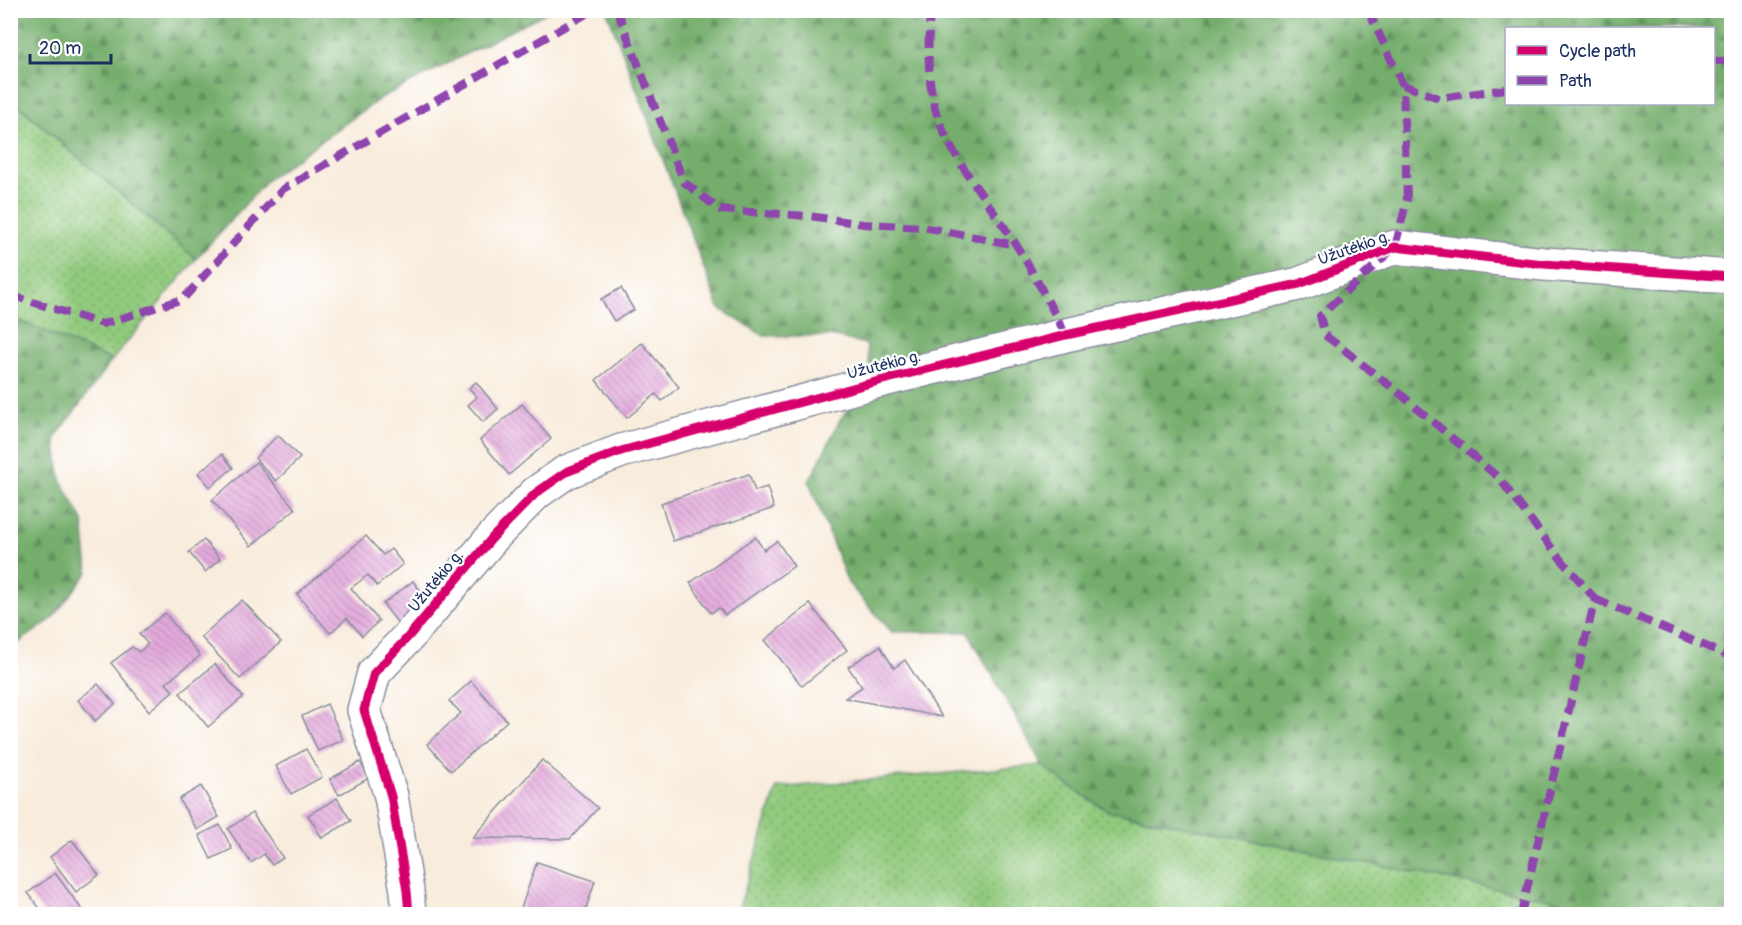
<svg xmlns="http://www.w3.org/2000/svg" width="1742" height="925" font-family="Pangolin,sans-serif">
<defs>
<pattern id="grass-dots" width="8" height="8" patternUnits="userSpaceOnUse" patternTransform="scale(1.5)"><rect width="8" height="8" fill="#91ca7d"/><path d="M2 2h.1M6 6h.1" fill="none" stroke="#76a46a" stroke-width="1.8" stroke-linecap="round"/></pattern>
<pattern id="forest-firs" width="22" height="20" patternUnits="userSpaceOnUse" patternTransform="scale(1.5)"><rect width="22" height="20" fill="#74ae6c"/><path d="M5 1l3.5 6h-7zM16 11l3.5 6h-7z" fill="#5e8e5c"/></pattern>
<pattern id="building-back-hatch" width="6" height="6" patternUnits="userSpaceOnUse" patternTransform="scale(1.5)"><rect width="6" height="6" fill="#e4aadc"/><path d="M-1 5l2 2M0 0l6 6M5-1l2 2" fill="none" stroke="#b88bb6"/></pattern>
</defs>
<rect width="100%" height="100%" fill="#fff"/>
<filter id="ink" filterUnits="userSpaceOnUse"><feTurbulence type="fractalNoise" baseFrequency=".0167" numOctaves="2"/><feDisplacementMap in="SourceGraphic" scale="12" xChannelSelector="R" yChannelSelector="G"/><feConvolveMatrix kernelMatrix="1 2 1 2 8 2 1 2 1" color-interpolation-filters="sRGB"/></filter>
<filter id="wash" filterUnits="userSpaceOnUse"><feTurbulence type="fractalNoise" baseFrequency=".008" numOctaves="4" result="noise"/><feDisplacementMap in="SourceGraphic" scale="24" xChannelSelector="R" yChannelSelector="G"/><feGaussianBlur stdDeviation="1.35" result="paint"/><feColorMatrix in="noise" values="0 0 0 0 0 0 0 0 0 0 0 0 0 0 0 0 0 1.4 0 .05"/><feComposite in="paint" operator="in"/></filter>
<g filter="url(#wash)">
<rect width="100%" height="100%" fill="#f8ecdc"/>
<g fill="url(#grass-dots)" stroke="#567c6e" stroke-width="1.5">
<path d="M10,99l186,160 -84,101 -101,-43z"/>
<path d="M1042,765l23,18 43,28 515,103h-886l40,-126z"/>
</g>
<g fill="url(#forest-firs)" stroke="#486e65" stroke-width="1.5" fill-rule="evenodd">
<path d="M11,10h538v1l-168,87 -113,81 -72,80 -185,-160z"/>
<path d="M607,11h1124v903h-108l-515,-103 -43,-28 -23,-18 -74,-133h-76l-44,-49 -39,-101 32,-64 31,-39 -6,-35 -35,-8h-67l-45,-28zM1506,28h208v76h-208z"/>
<path d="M11,317l101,43 -57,78 6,42 22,41 5,51 -36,47 -41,29z"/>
</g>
<g id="blocks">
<g fill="url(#building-back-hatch)">
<path d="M621,288l13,22 -20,11 -13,-22z"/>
<path d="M642,343l37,44 -17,14 -6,-7 -29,24 -31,-38z"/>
<path d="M476,382l22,27 -15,13 -15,-17 9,-8 -8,-9z"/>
<path d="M522,404l29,35 -42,36 -29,-35z"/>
<path d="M278,435l22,23 -24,23 -21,-23z"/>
<path d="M222,454l11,14 -23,19 -12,-14z"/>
<path d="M256,462l39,47 -44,37 -39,-46z"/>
<path d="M749,474l6,17 12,-4 7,21 -101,33 -12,-38z"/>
<path d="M366,536l17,19 8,-6 12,15 -26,22 -9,-11 -17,13 28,33 -17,15 -15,-18 -17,15 -33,-39z"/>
<path d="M755,537l9,13 13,-9 17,25 -69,49 -6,-7 -8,5 -21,-30z"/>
<path d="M204,540l16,19 -15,13 -16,-20z"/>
<path d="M413,581l17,22 -30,23 -17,-22z"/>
<path d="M242,600l39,42 -41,37 -39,-42z"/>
<path d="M810,604l37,46 -45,36 -37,-46z"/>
<path d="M165,613l35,43 -34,27 7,8 -24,20 -38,-48 21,-16 7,5 9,-8 -9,-10z"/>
<path d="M880,646l14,22 11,-8 37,57 -97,-19 17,-11 -14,-20z"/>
<path d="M215,664l28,33 -35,30 -28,-34z"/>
<path d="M471,681l36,40 -56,50 -24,-27 34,-31 -12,-12z"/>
<path d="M98,684l17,20 -20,17 -17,-21z"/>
<path d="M327,704l16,36 -25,11 -16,-35z"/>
<path d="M306,749l16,28 -31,17 -15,-28z"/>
<path d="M542,760l56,48 -28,31 -98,-1z"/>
<path d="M360,762l9,16 -30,17 -9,-16z"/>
<path d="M201,786l18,31 -22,13 -18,-31z"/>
<path d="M337,798l14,23 -29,17 -14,-23z"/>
<path d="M252,813l31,45 -11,7 -8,-11 -13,9 -23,-34z"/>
<path d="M220,825l12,24 -21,10 -12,-24z"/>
<path d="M72,840l27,35 -23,17 -26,-35z"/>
<path d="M537,862l58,19 -11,33h-65z"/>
<path d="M55,873l28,38 -5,3h-34l-16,-21z"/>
</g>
</g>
</g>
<g filter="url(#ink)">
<use href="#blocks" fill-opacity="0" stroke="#8a8e9d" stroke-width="1.5"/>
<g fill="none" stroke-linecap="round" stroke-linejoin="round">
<defs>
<path id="minor" d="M409,914l-2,-23 -16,-95 -27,-86 10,-37 34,-36 85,-100 43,-44 30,-21 55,-21 246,-67 199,-49 233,-51 96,-37 149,17 188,13"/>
</defs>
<use href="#minor" stroke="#8a8e9d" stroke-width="36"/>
<use href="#minor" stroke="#fff" stroke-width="33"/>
<g stroke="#8e44ad" stroke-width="8" stroke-dasharray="15 8" stroke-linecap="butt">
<path d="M617,10l67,172 36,28 89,6 54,8 60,3 93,18"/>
<path d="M930,10c-2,37 -4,79 10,113 16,41 51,83 75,120 19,30 34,61 51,92"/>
<path d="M1368,10l35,75 4,115 -12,47 -75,69 5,19 73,57 101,86 56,74 40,47 -74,315"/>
<path d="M1714,61h10l8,4"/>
<path d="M1403,85l36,13 67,-9"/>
<path d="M10,295l93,29 80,-25 100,-110 310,-179"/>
<path d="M1595,599l134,57 3,-1"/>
</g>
<defs>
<path id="cycleway" d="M409,914l-2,-23 -16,-95 -27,-86 10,-37 34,-36 85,-100 43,-44 30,-21 55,-21 246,-67 199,-49 233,-51 96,-37 149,17 188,13"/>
</defs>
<use href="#cycleway" stroke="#fff" stroke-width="13"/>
<use href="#cycleway" stroke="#d6006c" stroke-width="9"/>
</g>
</g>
<g text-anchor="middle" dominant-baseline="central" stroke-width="4.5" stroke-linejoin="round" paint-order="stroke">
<g font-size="16" fill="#1b2f5e" stroke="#fff">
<text transform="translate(1354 248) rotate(-19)">Užutėkio g.</text>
<text transform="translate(884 365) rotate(-14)">Užutėkio g.</text>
<text transform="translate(436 581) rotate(-50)">Užutėkio g.</text>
</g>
</g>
<rect width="1742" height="925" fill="none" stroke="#fff" stroke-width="36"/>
<rect x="1505" y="27" width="210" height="78" fill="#ffffff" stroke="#a4acbf" stroke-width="1.5"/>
<rect x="1517" y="46" width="30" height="9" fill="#d6006c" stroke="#a4acbf" stroke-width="1.5"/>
<text x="1559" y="57" font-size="18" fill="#1b2f5e">Cycle path</text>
<rect x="1517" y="76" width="30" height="9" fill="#8e44ad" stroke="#a4acbf" stroke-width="1.5"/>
<text x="1559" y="87" font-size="18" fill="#1b2f5e">Path</text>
<path d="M30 54v9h81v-9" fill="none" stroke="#1b2f5e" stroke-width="3"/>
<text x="39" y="54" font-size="18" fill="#1b2f5e" stroke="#ffffff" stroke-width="4.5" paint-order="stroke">20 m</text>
</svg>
